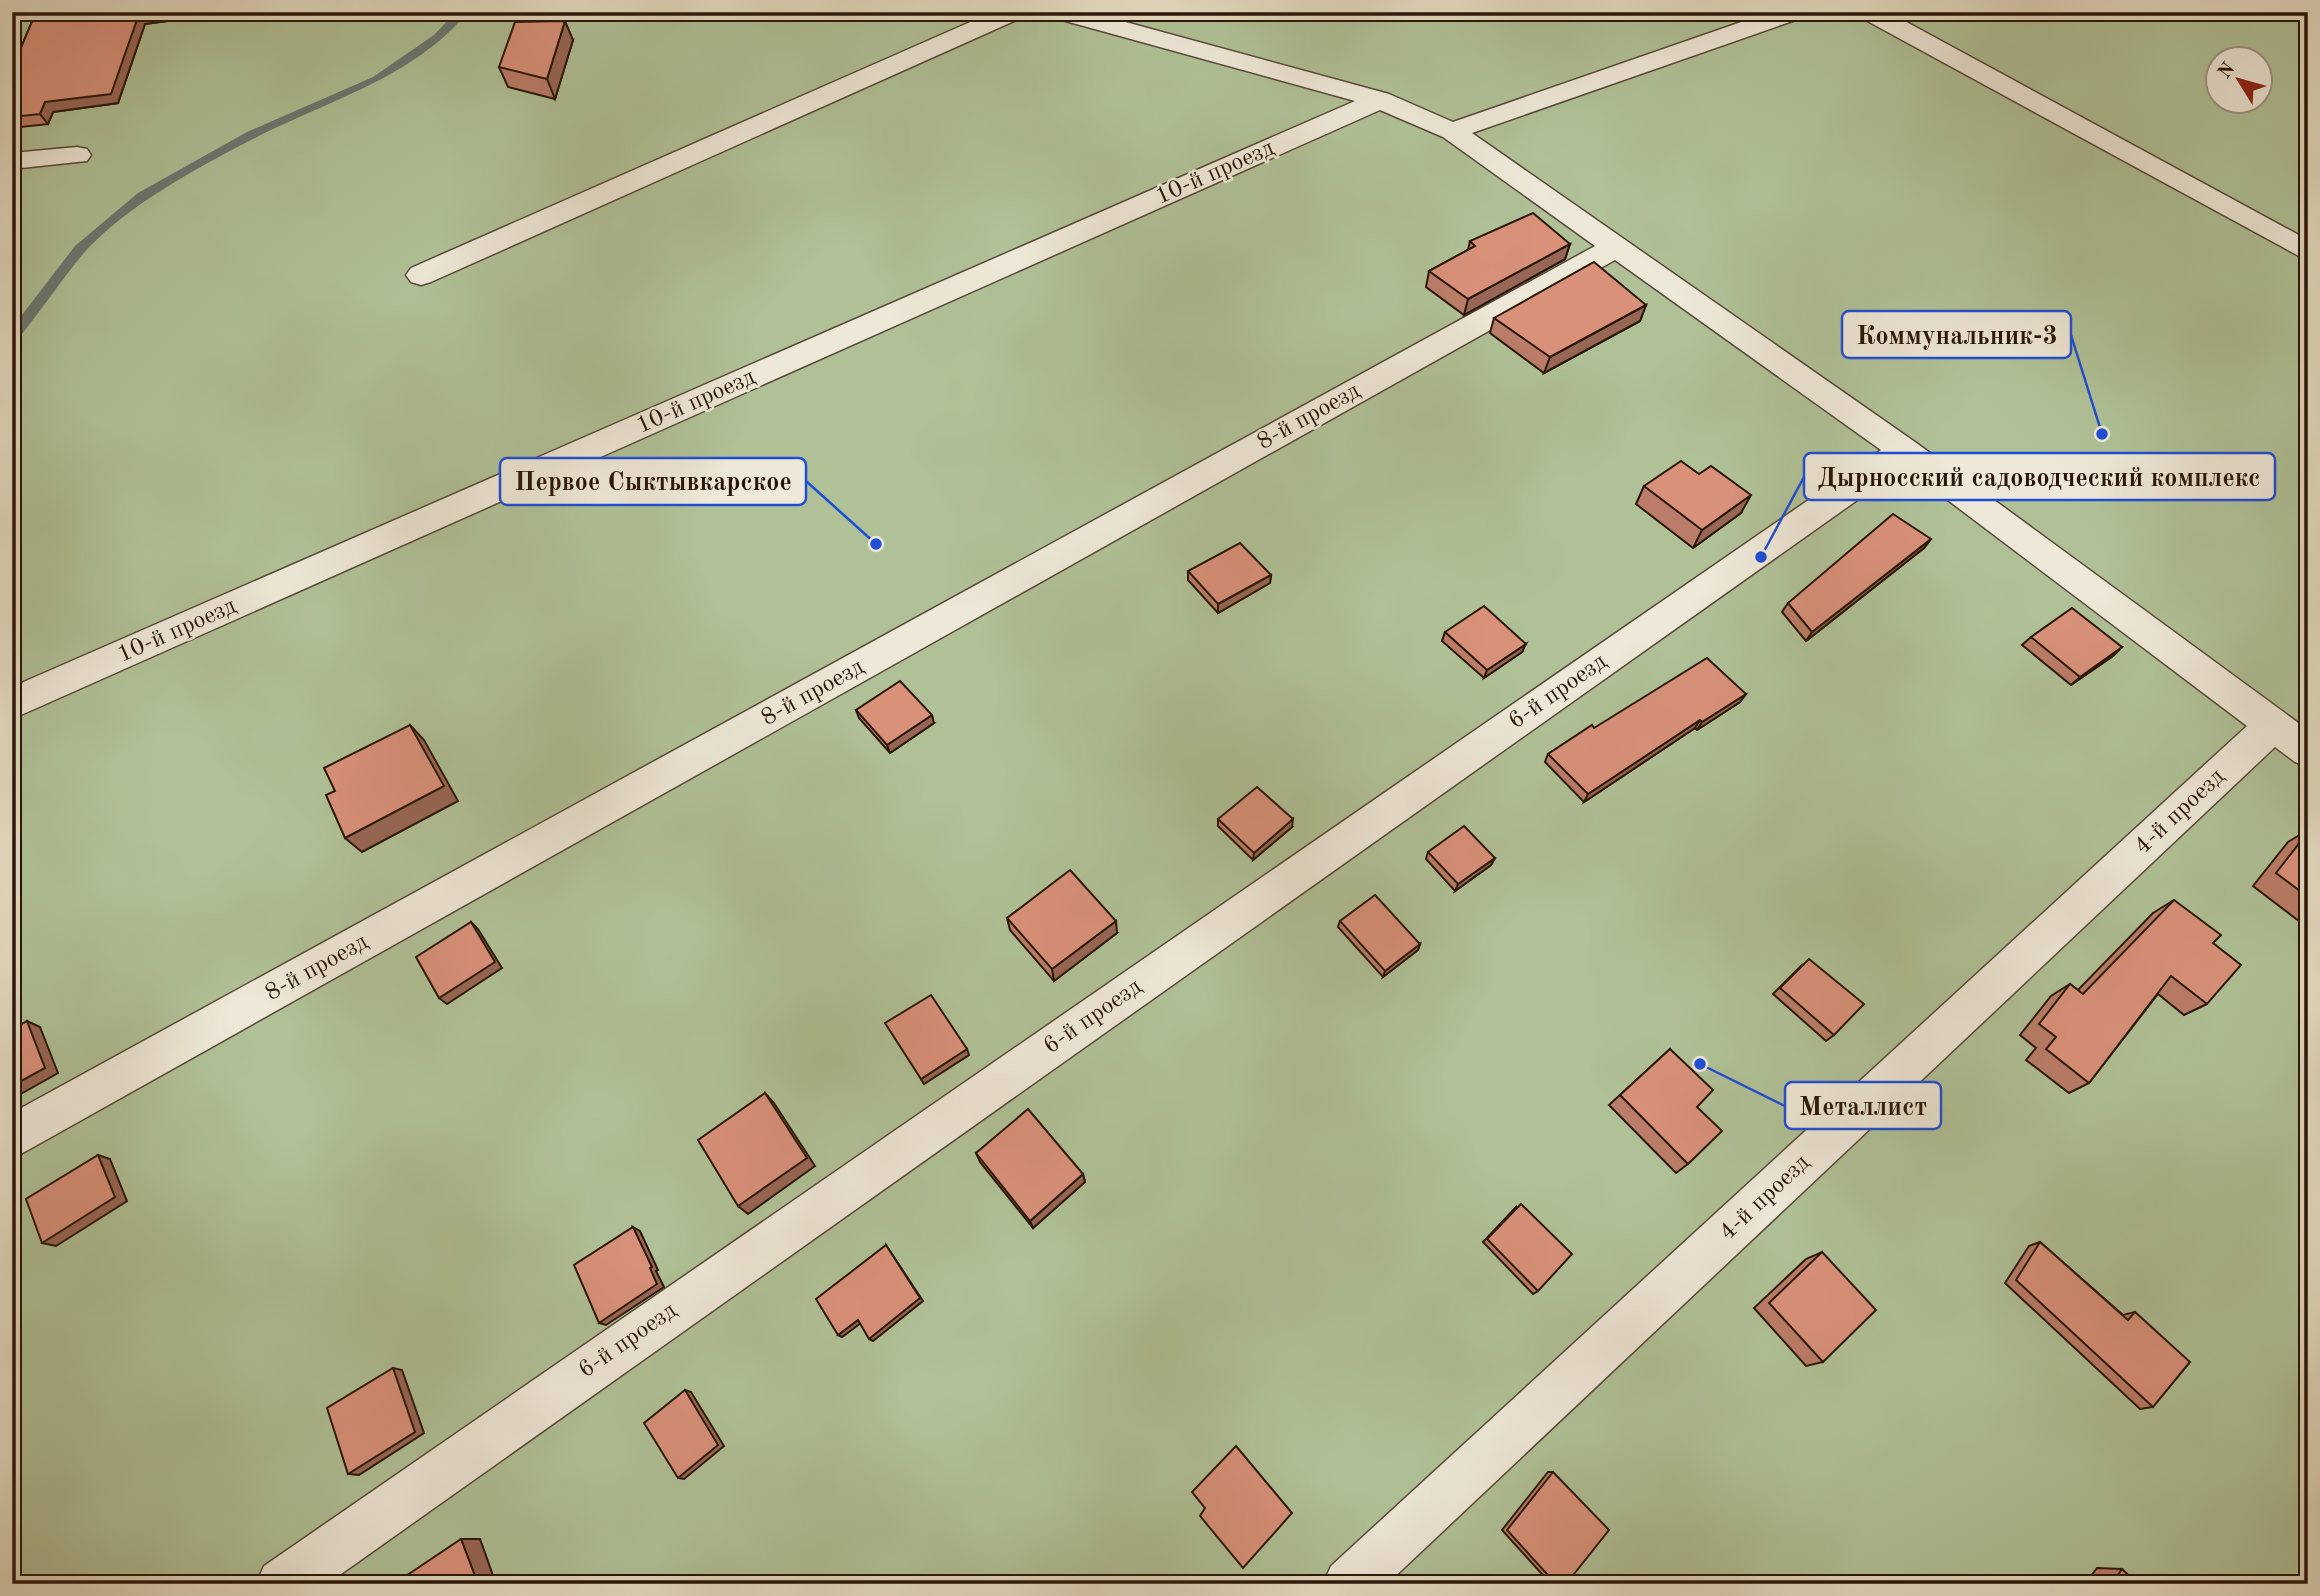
<svg xmlns="http://www.w3.org/2000/svg" width="2320" height="1596" font-family="'Old Standard TT',serif">
<rect width="100%" height="100%" fill="#e5dcc3"/>
<filter id="stains"><feTurbulence type="fractalNoise" baseFrequency=".00286" numOctaves="4"/><feColorMatrix values="0 0 0 0 .2 0 0 0 0 .09 0 0 0 0 .02 0 0 0 .5 -.17"/></filter>
<radialGradient id="worn" r=".72"><stop offset=".6" stop-color="#630" stop-opacity="0"/><stop offset="1" stop-color="#630" stop-opacity=".3"/></radialGradient>
<path fill="#b0c197" stroke="#6c6c50" stroke-width="2" fill-rule="evenodd" d="M12,12h2296v1572h-2296zM2218,60h42v42h-42z"/>
<g fill="none" stroke-linecap="round" stroke-linejoin="round">
<path fill="#6b7874" fill-rule="evenodd" d="M456,12h12c-55,66 -139,88 -213,126 -56,29 -130,68 -172,116 -21,25 -40,54 -61,80l-5,12 -5,2v-20l63,-82 63,-53 109,-61 126,-55 61,-42z"/>
<defs>
<g id="minor">
<path d="M993,12h33l-3,5 -592,265 -10,3 -10,-3 -5,-7 5,-7z"/>
<path d="M1048,12h41l300,82 64,28 317,-110h37l-3,5 -332,116 443,309 393,288v37l-13,-5 -20,-15 -888,837h-64l8,-18 916,-840 -343,-259 -1577,1117h-71l8,-18 1617,-1116 -266,-190 -1603,899v-46l1583,-867 -152,-109 -63,-27 -1368,609v-32l1343,-586 -304,-84z"/>
<path d="M1857,12h31l420,228v21l-448,-244z"/>
<path d="M77,147l10,2 4,6 -4,6 -75,8v-16z"/>
</g>
</defs>
<use href="#minor" stroke="#574838" stroke-width="3"/>
<use href="#minor" fill="#eee8d8" fill-rule="evenodd"/>
</g>
<g fill="#bb7d69" stroke="#281609" stroke-width="2">
<path d="M36,12h200l-91,12 -27,79 -65,9 -5,12 -36,4v-59z"/>
<path d="M573,40l-18,59 -47,-12 -9,-20z"/>
<path d="M1470,241l100,3 -5,15 -101,56 -38,-28 3,-16 39,-21z"/>
<path d="M1646,305l-6,16 -96,52 -54,-40 4,-15z"/>
<path d="M1644,486l97,27 -48,35 -57,-44z"/>
<path d="M1931,539l-7,9 -118,93 -24,-29 6,-9z"/>
<path d="M1188,571l83,4 -1,8 -52,30 -30,-33z"/>
<path d="M1445,632l77,20 -38,26 -42,-37z"/>
<path d="M2031,637l91,10 -9,9 -42,29 -49,-40z"/>
<path d="M1746,694l-6,8 -43,28 -2,-2 -111,74 -39,-40 3,-8 46,-26z"/>
<path d="M856,710l78,13 -44,30 -31,-35z"/>
<path d="M1218,819l74,8 -39,33 -35,-34z"/>
<path d="M2308,830v98l-55,-42 35,-44z"/>
<path d="M1428,852l67,6 -4,7 -36,26 -29,-32z"/>
<path d="M2174,900l39,43 -6,61 -23,11 -26,-21 -69,89 -20,10 -43,-33 10,-12 -16,-13 31,-39 19,-12 8,6 75,-77z"/>
<path d="M1007,918l110,15 -63,48 -44,-51z"/>
<path d="M1340,921l80,23 -2,6 -35,27 -45,-50z"/>
<path d="M1802,965l32,70 -8,6 -53,-47z"/>
<path d="M1670,1049l27,58 -9,57 -12,9 -67,-68z"/>
<path d="M976,1153l107,21 2,8 -52,46 -53,-66z"/>
<path d="M1516,1207l22,84 -5,3 -50,-52z"/>
<path d="M2040,1242l83,73 12,-3 18,95 -13,2 -135,-126 24,-37z"/>
<path d="M1822,1252l1,110 -17,4 -52,-58 52,-49z"/>
<path d="M1548,1472h5l13,112h-15l-49,-54z"/>
<path d="M2097,1568l25,1 15,15h-52z"/>
</g>
<g fill="#986655" stroke="#281609" stroke-width="2">
<path d="M150,12h86l-91,12 -27,79 -65,9 -5,12 -8,-10 5,-12 94,-88z"/>
<path d="M565,21l8,19 -18,59 -8,-20z"/>
<path d="M1570,244l-5,15 -101,56 4,-16z"/>
<path d="M1646,305l-6,16 -96,52 6,-16z"/>
<path d="M1751,495l-10,18 -48,35 9,-18z"/>
<path d="M1931,539l-7,9 -118,93 6,-9z"/>
<path d="M1271,575l-1,8 -52,30v-9z"/>
<path d="M1526,644l-4,8 -38,26 3,-8z"/>
<path d="M2122,647l-9,9 -42,29 9,-8z"/>
<path d="M1746,694l-6,8 -43,28 5,-8z"/>
<path d="M932,715l2,8 -44,30 -3,-8z"/>
<path d="M1700,720l-5,8 -111,74 4,-8z"/>
<path d="M410,725l14,15 34,61 -96,51 -17,-14z"/>
<path d="M1293,819l-1,8 -39,33 1,-7z"/>
<path d="M1495,858l-4,7 -36,26 3,-7z"/>
<path d="M1116,921l1,12 -63,48 -2,-12z"/>
<path d="M471,922l7,7 24,39 -55,36 -8,-6z"/>
<path d="M1420,944l-2,6 -35,27 2,-6z"/>
<path d="M27,1021l13,6 18,46 -39,22 -7,-3v-6z"/>
<path d="M967,1049l2,6 -45,29 -3,-5z"/>
<path d="M765,1093l9,10 41,63 -67,48 -10,-8z"/>
<path d="M98,1155l12,4 17,42 -71,45 -14,-3z"/>
<path d="M1083,1174l2,8 -52,46 -3,-7z"/>
<path d="M633,1227l7,4 18,39 -2,1 8,16 -58,38 -7,-2 51,-55z"/>
<path d="M886,1245l37,56 -50,40 -4,-2z"/>
<path d="M858,1320l3,3 -19,14 -4,-2z"/>
<path d="M393,1368l9,2 22,63 -65,42 -11,-1z"/>
<path d="M685,1390l6,2 33,54 -40,33 -6,-1z"/>
<path d="M461,1539h19l16,45h-18z"/>
</g>
<g fill="#d9917a" stroke="#281609" stroke-width="2">
<path d="M36,12h114l-11,2 -28,80 -66,8 -5,12 -28,3v-48z"/>
<path d="M565,21l-18,58 -48,-12 16,-45z"/>
<path d="M1533,213l37,31 -102,55 -39,-28 46,-25 -5,-5z"/>
<path d="M1594,262l52,43 -96,52 -56,-39z"/>
<path d="M1681,461l18,13 12,-8 40,29 -49,35 -58,-44z"/>
<path d="M1893,514l38,25 -119,93 -24,-29z"/>
<path d="M1240,543l31,32 -53,29 -30,-33z"/>
<path d="M1484,606l42,38 -39,26 -42,-38z"/>
<path d="M2072,608l50,39 -42,30 -49,-40z"/>
<path d="M1707,658l39,36 -44,28 -2,-2 -112,74 -40,-40 44,-29 2,3z"/>
<path d="M900,681l32,34 -45,30 -31,-35z"/>
<path d="M410,725l34,61 -99,52 -19,-43 9,-4 -11,-23z"/>
<path d="M1257,787l36,32 -39,34 -36,-34z"/>
<path d="M1464,826l31,32 -37,26 -30,-32z"/>
<path d="M2308,832v65l-32,-24z"/>
<path d="M1070,870l46,51 -64,48 -45,-51z"/>
<path d="M1375,895l45,49 -35,27 -45,-50z"/>
<path d="M2174,900l47,35 -8,8 28,22 -34,39 -36,-28 -82,107 -43,-34 10,-12 -17,-13 31,-40 13,10z"/>
<path d="M471,922l24,40 -56,36 -23,-41z"/>
<path d="M1809,959l55,45 -30,31 -54,-47z"/>
<path d="M931,995l36,54 -46,30 -36,-56z"/>
<path d="M27,1021l18,47 -33,18v-56z"/>
<path d="M1670,1049l43,41 -16,17 25,24 -34,33 -68,-69z"/>
<path d="M765,1093l42,65 -69,48 -40,-66z"/>
<path d="M1028,1109l55,65 -53,47 -54,-68z"/>
<path d="M98,1155l17,42 -73,46 -16,-44z"/>
<path d="M1521,1204l51,50 -34,37 -51,-52z"/>
<path d="M633,1227l19,40 -2,1 7,16 -58,39 -25,-58z"/>
<path d="M2040,1242l88,78 7,-8 55,50 -37,45 -137,-127z"/>
<path d="M886,1245l34,53 -51,41 -11,-19 -20,15 -22,-36z"/>
<path d="M1822,1252l54,58 -53,52 -54,-59z"/>
<path d="M393,1368l22,64 -67,42 -21,-66z"/>
<path d="M685,1390l33,55 -40,33 -34,-55z"/>
<path d="M1236,1446l56,67 -49,55 -43,-52 5,-8 -13,-16z"/>
<path d="M1553,1472l56,58 -43,54h-10l-49,-54z"/>
<path d="M461,1539l17,45h-84z"/>
<path d="M2122,1569l15,15h-25z"/>
</g>
<g text-anchor="middle" dominant-baseline="central" stroke-width="5" stroke-linejoin="round" paint-order="stroke">
<g font-size="24" fill="#281609" stroke="#eee8d8">
<text transform="translate(1215 173) rotate(-24)">10-й проезд</text>
<text transform="translate(696 402) rotate(-24)">10-й проезд</text>
<text transform="translate(1309 417) rotate(-29)">8-й проезд</text>
<text transform="translate(177 631) rotate(-24)">10-й проезд</text>
<text transform="translate(1558 692) rotate(-35)">6-й проезд</text>
<text transform="translate(813 693) rotate(-29)">8-й проезд</text>
<text transform="translate(2180 812) rotate(-43)">4-й проезд</text>
<text transform="translate(317 968) rotate(-29)">8-й проезд</text>
<text transform="translate(1093 1017) rotate(-35)">6-й проезд</text>
<text transform="translate(1765 1198) rotate(-43)">4-й проезд</text>
<text transform="translate(628 1341) rotate(-35)">6-й проезд</text>
</g>
</g>
<path fill="none" stroke="#1d4ed8" stroke-width="2.5" d="M2102 434L2071 335M1761 557L1804 477M876 544L806 481M1700 1064L1785 1106"/>
<g fill="#1d4ed8" stroke="#eee8d8" stroke-width="2.5">
<circle cx="2102" cy="434" r="7"/>
<circle cx="1761" cy="557" r="7"/>
<circle cx="876" cy="544" r="7"/>
<circle cx="1700" cy="1064" r="7"/>
</g>
<g fill="#eee8d8" stroke="#1d4ed8" stroke-width="2.5">
<rect x="1842" y="311" width="229" height="47" rx="7"/>
<rect x="1804" y="453" width="471" height="47" rx="7"/>
<rect x="500" y="458" width="306" height="47" rx="7"/>
<rect x="1785" y="1082" width="156" height="47" rx="7"/>
</g>
<g font-size="26" text-anchor="middle" font-weight="bold" fill="#281609">
<text x="1957" y="344">Коммунальник-3</text>
<text x="2039" y="486">Дырносский садоводческий комплекс</text>
<text x="653" y="490">Первое Сыктывкарское</text>
<text x="1863" y="1115">Металлист</text>
</g>
<rect width="2320" height="1596" fill="none" stroke="#e5dcc3" stroke-width="42"/>
<rect x="14" y="14" width="2292" height="1568" fill="none" stroke="#281609" stroke-width="3.5"/>
<rect x="21" y="21" width="2278" height="1554" fill="none" stroke="#281609" stroke-width="2"/>
<g transform="translate(2239 80) rotate(307)"><circle r="33" fill="#eee8d8" stroke="#9f9485" stroke-width="2"/>
<path d="M0-5L12 26L0 18L-12 26Z" fill="#8f2418"/>
<text y="-10" font-size="19" font-weight="bold" text-anchor="middle" fill="#281609">N</text>
</g>
<rect width="100%" height="100%" filter="url(#stains)"/>
<rect width="100%" height="100%" fill="url(#worn)"/>
</svg>
